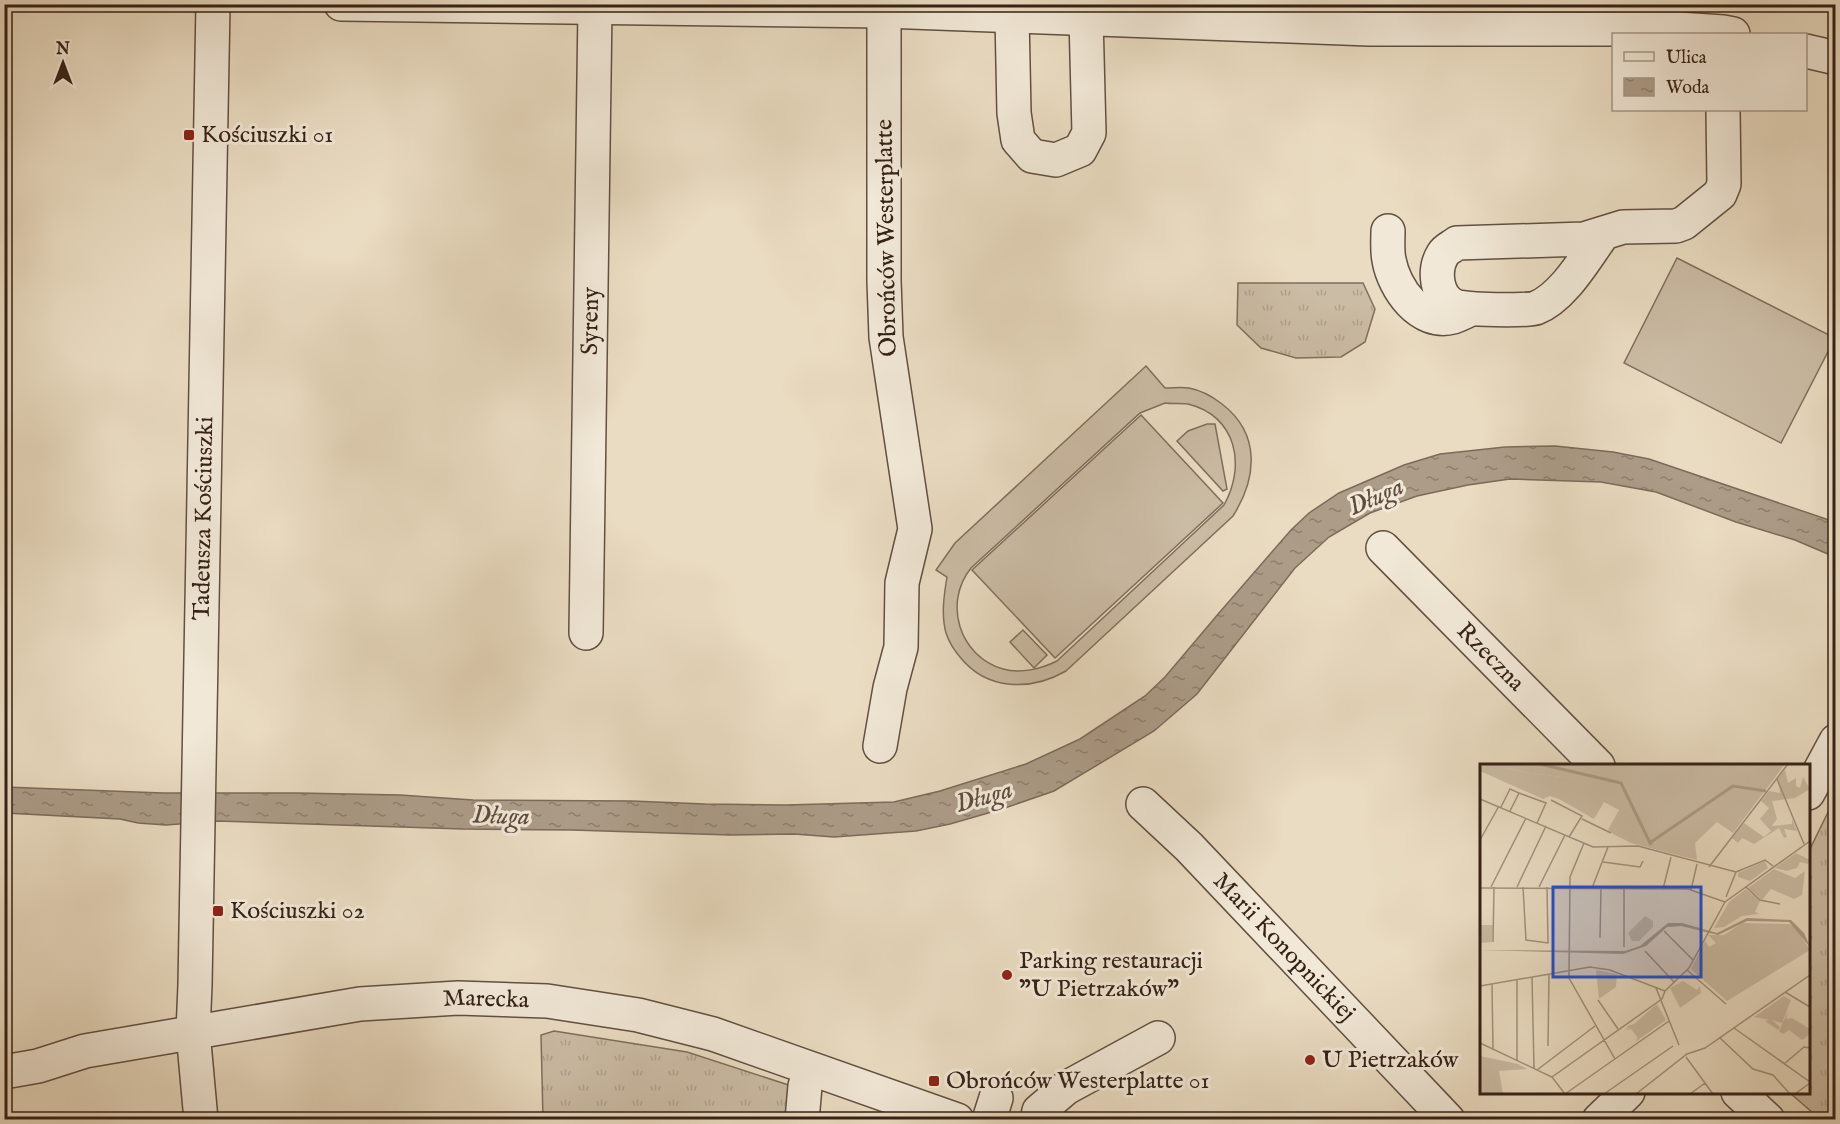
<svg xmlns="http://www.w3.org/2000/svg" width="1840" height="1124" font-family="'IM FELL English',serif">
<defs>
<pattern id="grass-tufts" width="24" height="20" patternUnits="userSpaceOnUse" patternTransform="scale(1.5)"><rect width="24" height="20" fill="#cbbca5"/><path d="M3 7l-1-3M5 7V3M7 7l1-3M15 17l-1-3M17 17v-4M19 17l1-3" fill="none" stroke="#afa18d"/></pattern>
<pattern id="water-ripples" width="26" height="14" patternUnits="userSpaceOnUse" patternTransform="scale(1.5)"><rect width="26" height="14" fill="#ac9c88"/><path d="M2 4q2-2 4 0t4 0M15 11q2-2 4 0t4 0" fill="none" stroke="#8d7f6e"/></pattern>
</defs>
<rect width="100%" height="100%" fill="#eadcc2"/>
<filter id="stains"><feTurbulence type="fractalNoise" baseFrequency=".00333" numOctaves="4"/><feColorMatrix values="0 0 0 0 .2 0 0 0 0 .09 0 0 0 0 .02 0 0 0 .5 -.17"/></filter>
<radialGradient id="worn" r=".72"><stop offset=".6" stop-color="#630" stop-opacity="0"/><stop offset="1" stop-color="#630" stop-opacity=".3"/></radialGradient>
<g fill="url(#grass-tufts)" stroke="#806e5e" stroke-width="1.5">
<path d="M1238,283h125l12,26 -10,33 -24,15 -45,1 -35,-10 -24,-23z"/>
<path d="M1835,798l1,321 -15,1 -31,-27 18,-1 1,-241z"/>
<path d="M554,1031l133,21 114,37 -3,30h-255l-2,-84z"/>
</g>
<g fill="#cbbca5" stroke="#806e5e" stroke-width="1.5" fill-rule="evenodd">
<path d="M1677,258l158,80 -54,105 -157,-80z"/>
<path d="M1146,366l19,22c8,0 16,-1 24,0 11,2 24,9 33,16 39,30 35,74 11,112l-167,155c-35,20 -79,20 -106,-14 -6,-7 -11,-15 -14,-24 -5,-18 -2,-38 1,-56l-11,-7 19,-27zM1165,403c8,1 16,0 23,1 49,12 58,62 36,101l-167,156c-16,8 -37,13 -54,8 -44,-13 -60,-66 -32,-101l169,-155z"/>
<path d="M1141,415l82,88 -168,155 -83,-88z"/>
<path d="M1207,424h8l12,65 -4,2 -46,-50 11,-10z"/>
<path d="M1023,630l24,25 -13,13 -24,-26z"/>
</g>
<path fill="url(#water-ripples)" stroke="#7c6b5b" stroke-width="1.5" d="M1555,446l58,6 36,7 186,63v35l-40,-17 -59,-18 -80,-30 -55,-10 -91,-3 -42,6 -51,11 -47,17 -41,24 -34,31 -98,126 -43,37 -100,60 -52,18 -52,15 -34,7 -82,6 -40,-3 -64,1 -158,-5 -109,-1 -245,-8 -52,4 -28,-2 -18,-4 -115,-6v-26l158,6h135l102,2 73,5 159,1 73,3 81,1 108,-3 46,-11 86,-27 54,-25 65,-43 20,-19 54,-64 72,-83 18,-17 30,-20 65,-28 36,-11 65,-7z"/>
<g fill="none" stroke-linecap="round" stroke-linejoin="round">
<defs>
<g id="minor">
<path d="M341,4l543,7 485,18h309l45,3 10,2"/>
<path d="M1012,16l2,97 4,27 14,16 24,4 24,-10 9,-17 -3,-115"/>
<path d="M1806,51l30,7"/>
<path d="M1388,231c0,9 -1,20 1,29 5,28 31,66 64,57 6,-2 12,-5 18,-8"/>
<path d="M1603,234c-17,23 -39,63 -67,74 -8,3 -73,2 -81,-2 -19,-8 -22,-36 -12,-52 3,-5 9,-7 14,-11l127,-4 39,-12 53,-1 8,-3 36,-29 4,-10 -1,-74"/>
<path id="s1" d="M1383,548l215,218"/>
<path id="s2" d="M586,633l9,-624"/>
<path d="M880,746l10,-58 11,-41 1,-64 13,-54 -29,-192 -2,-56v-270"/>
<path d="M1808,793l28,-52"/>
<path id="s3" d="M1143,804l46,43 259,273"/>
<path id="s4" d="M4,1072l34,-6 47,-15 275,-47 98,-6 89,3 91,14 75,19 244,86"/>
<path d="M1738,1092l30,28"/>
<path id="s5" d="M201,1120l-8,-88 2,-47 18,-981"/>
<path d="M802,1120l3,-34"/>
<path d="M989,1120l7,-22"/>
<path d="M1037,1120l2,-9 27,-23 92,-50"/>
<path d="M1599,1120l29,-28"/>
</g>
</defs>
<use href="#minor" stroke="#625042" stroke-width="36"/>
<use href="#minor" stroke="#f1e8d7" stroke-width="33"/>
</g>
<g fill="#8f2418" stroke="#f1e8d7" stroke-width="2">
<rect x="183" y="129" width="12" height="12" rx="3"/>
<rect x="212" y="905" width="12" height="12" rx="3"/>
<circle cx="1007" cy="975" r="6"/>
<circle cx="1310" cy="1060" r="6"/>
<rect x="928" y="1075" width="12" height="12" rx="3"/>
</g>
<g text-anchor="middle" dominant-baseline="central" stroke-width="6" stroke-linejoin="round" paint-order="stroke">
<g font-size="24" fill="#352117" stroke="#f1e8d7" text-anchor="start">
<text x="201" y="135">Kościuszki 01</text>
<text x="230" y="911">Kościuszki 02</text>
<text x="1019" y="961">Parking restauracji<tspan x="1019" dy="28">"U Pietrzaków"</tspan></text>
<text x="1322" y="1060">U Pietrzaków</text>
<text x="946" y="1081">Obrońców Westerplatte 01</text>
</g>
<g font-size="24" fill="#352117" stroke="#f1e8d7">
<text transform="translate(887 238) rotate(-91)">Obrońców Westerplatte</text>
<text stroke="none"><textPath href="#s2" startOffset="312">Syreny</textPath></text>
<text stroke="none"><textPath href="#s5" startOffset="602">Tadeusza Kościuszki</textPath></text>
<text stroke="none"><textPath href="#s1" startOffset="153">Rzeczna</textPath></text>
<text stroke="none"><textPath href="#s3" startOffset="201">Marii Konopnickiej</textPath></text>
<text stroke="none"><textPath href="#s4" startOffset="489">Marecka</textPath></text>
</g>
<g font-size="26" font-style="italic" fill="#5f4c3f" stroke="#f1e8d7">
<text transform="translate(1376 497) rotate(-24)">Długa</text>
<text transform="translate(984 797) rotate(-16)">Długa</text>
<text transform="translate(501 816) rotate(2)">Długa</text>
</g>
</g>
<g transform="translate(1480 764)">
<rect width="330" height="330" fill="#eadcc2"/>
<path d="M262,159l47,1 7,4 14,22 -83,51 -36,-32 14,-28 4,6 7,-4 -8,-8h16zM1,161h12l-1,17 -11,1zM116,206l21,4 -1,13 -17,12zM304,232l7,4 -9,23 -10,-3 8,7 -2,3 -13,-9 5,-1 -16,-3zM177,240l9,16 -31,22 3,-4 -7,-9 -4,1 -2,-2 4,1 -2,-3 7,-2zM308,247l-2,8 6,-1 18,11v5l-8,6 -13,-10 -6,4 -4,-3z" fill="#cbbca5"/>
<path d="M3,0h23l1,4 16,4 39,5 3,-4 -4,-9h224l-52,69 -16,-11 -22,21 2,17 -66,-17 -16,-8 -7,-5 11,-20 -15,-8 -10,17 -35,-20 -9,-3 -7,3 -63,-28zM305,6l3,13 8,-5v8l4,2 3,-11 7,12 -15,9 -23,3 5,18 -5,7 20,-2v-5l5,12 -13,-2 3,8 -3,1 -5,-10 -25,16 -12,-6 -4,5 -6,-5 12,-15 20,14 7,-6 -11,-12 9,-11 -8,-7 8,-10 11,2 -2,-15zM316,89l14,7 -2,4 -8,-2 -3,6 -10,3 -12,-3zM285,97l3,7 -18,13 -12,-4v-4zM294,105l21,9 10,-7 -3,24 -8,4 -23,-10 -9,11 -14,-12zM266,125l14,12 -5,11 4,2 -17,2 -18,11 -10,1 15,-26zM203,217l14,9 3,-4 1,7 -21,15 -10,-20zM0,292l38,8 9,5 -28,2 4,23h-23z" fill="#cbbca5"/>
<path d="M26,0h55l5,9 -4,4 -39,-5 -16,-4z" fill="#cbbca5"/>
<path d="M165,152l8,5v6l-14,14h-7l-4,-8z" fill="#cbbca5"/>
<path d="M267,154l44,2 13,13 6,14 -21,-25 -42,-1 -29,14 -37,-9 -14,1 -21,19 -23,8 -143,-4 145,1 15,-5 28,-23h14l35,10z" fill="#ac9c88"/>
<path fill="none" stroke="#ac9c88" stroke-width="3" d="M60,0l81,19 30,62M171,78l82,-56 33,5"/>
<path fill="none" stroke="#a2917e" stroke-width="1.5" d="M297,15l27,65M39,29l27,10 -9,20M0,35l113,48 45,-1 98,26M71,36l31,16 -13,21M21,43l9,-18 9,4 -9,18M102,55l29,14M0,76l19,-34M104,79l-14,34 -1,101 46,81M123,98l37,5 3,-6M229,103l79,-103M256,108l29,-12 8,6M11,123l35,-69M37,123l29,-61M43,123l3,53 22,3 -1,-56M59,123l26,-52M266,123l14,13 20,4M0,124l208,1 37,13M112,124l16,-41M183,125l8,-32M211,126l6,-26M246,133l10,-25M184,167l29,29M120,174l1,-50M13,178l1,-55M144,183v-59M165,187l29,31M207,206l39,34M52,213l2,91M12,220l1,65M0,222l110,-19 20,3 55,21M176,224l23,57M305,228l25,15M182,235l3,-8 24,-23 36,-66 85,-61M118,236l20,29M254,264l76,54M240,274l33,31 20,6 17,19M0,279l72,34 13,17M68,282l1,-72M206,293l27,37M37,296v-80M304,300l20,-17 6,1M57,306l58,-44M72,313l110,-78M85,330l104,-73M124,330l69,-48M156,330l51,-40 18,-6 105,-73M210,330l15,-11M315,330l15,-11"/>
<path fill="#1d4ed8" fill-opacity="0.15" stroke="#1d4ed8" stroke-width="3" d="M73,123h148v90h-148z"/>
<rect width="330" height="330" fill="none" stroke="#352117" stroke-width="3"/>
</g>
<rect width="1840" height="1124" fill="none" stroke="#eadcc2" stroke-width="24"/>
<rect x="6" y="6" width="1828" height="1112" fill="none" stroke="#352117" stroke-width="3"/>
<rect x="12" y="12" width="1816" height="1100" fill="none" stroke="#352117" stroke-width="1.5"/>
<rect x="1612" y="33" width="195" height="78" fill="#f1e8d7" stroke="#a6988a" stroke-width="1.5"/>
<rect x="1624" y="52" width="30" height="9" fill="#f1e8d7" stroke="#a6988a" stroke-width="1.5"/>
<text x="1666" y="63" font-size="18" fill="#352117">Ulica</text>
<rect x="1624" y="78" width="30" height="18" fill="url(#water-ripples)" stroke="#a6988a" stroke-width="1.5"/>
<text x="1666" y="93" font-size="18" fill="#352117">Woda</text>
<g transform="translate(63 63)" stroke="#f1e8d7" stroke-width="4.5" paint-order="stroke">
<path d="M0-4.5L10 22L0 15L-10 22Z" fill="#352117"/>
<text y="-9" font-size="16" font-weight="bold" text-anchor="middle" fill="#352117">N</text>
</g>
<rect width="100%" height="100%" filter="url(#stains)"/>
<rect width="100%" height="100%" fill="url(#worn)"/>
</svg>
